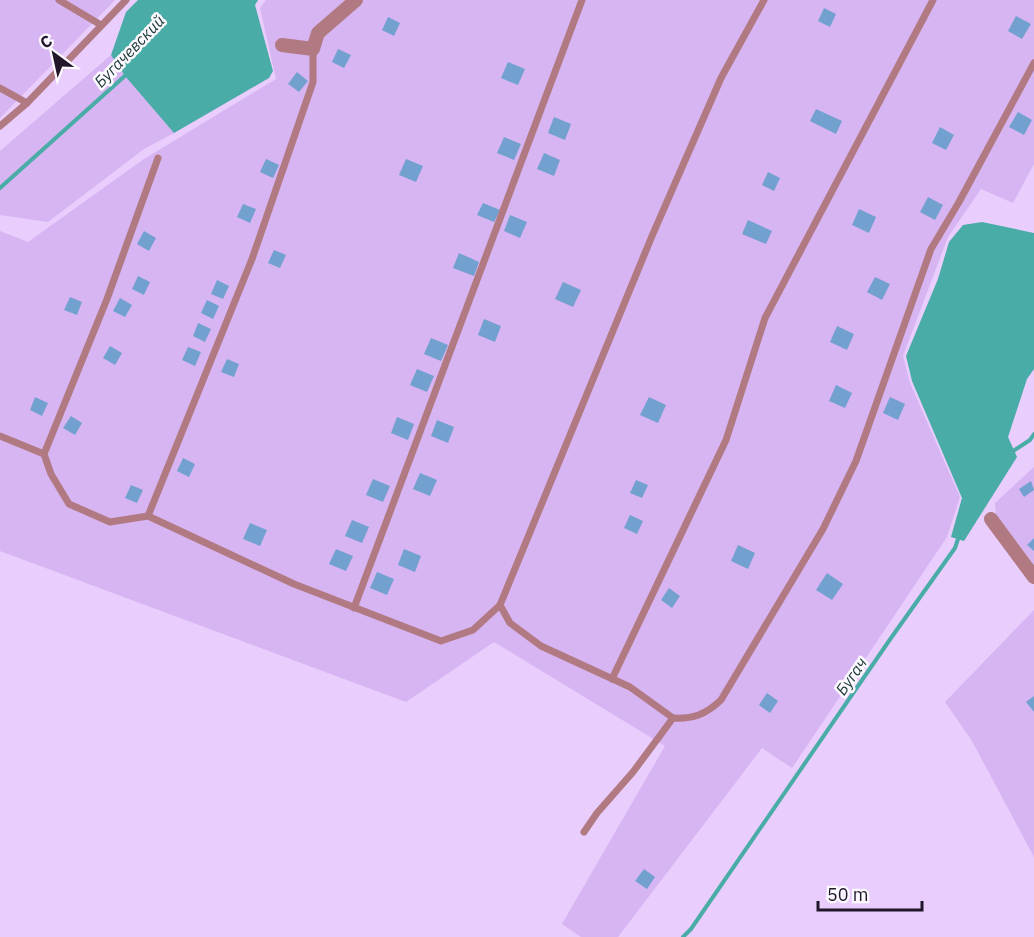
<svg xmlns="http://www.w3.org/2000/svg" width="1034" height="937" font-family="'IBM Plex Sans',sans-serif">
<rect width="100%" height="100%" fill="#e8cdfd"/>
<g fill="#d7b4f2">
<path d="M0,0h115l-115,118z"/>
<path d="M266,0h768v164l-21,39 -32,-14 -33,48 -45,119 7,27 50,114 -13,40 -155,231 -30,-20 -144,189h-37l-19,-13 103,-178 -171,-104 -88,60 -406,-151v-320l28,11 116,-83 132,-80 -16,-71z"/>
<path d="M111,55l14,21 49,57 -30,16 -96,73 -48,-7v-64z"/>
<path d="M1034,467v98l-38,-51 -1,-11z"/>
<path d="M1034,610v247l-62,-116 -27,-39z"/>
</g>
<g fill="#49aca6">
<path d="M138,0h120l-3,5 18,66 -4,7 -95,55 -49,-57 -14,-21 15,-43z"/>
<path d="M982,222l52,11v136l-7,10 -19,58 9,20 -53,84 -13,-4 11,-39 -50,-117 -6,-25 32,-77 11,-37 14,-17z"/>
</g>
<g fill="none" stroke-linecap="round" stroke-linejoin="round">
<g stroke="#49aca6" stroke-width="4">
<path d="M0,188l127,-114"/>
<path d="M1010,453l20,-13 4,-6"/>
<path d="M683,937l8,-8 200,-291 64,-90 4,-12"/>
</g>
</g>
<g fill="#72a1d0">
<path d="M824,8l12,6 -6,13 -12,-6z"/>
<path d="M1016,16l15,8 -9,15 -14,-8z"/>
<path d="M388,17l12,6 -6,13 -12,-6z"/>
<path d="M338,49l13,6 -7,13 -12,-6z"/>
<path d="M508,62l17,7 -7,16 -17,-7z"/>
<path d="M297,72l11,9 -9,11 -11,-8z"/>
<path d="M816,109l26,12 -6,13 -26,-13z"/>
<path d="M1018,112l14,8 -8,15 -15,-8z"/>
<path d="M554,117l17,7 -6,16 -17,-7z"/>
<path d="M940,127l14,8 -8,15 -14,-7z"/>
<path d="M504,137l17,7 -7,16 -17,-7z"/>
<path d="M544,153l16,7 -6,16 -17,-7z"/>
<path d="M266,159l13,6 -6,13 -13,-6z"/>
<path d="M406,159l17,7 -7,16 -17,-7z"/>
<path d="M768,172l12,6 -6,13 -12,-6z"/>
<path d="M928,197l15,8 -8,15 -15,-8z"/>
<path d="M483,203l17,7 -6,12 -17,-7z"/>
<path d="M243,204l13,5 -6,14 -13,-6z"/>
<path d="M859,209l17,8 -7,16 -17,-8z"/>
<path d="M510,215l17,7 -7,16 -16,-7z"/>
<path d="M748,220l24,11 -6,13 -24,-10z"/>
<path d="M144,231l12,7 -7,13 -12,-7z"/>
<path d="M274,250l12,5 -6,13 -12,-5z"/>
<path d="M459,253l20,9 -5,14 -21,-8z"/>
<path d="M138,276l12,6 -6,13 -12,-6z"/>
<path d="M875,277l15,7 -8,16 -15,-8z"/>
<path d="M217,280l12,6 -6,13 -12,-5z"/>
<path d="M563,282l18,8 -8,17 -18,-8z"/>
<path d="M70,297l12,5 -5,13 -13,-5z"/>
<path d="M120,298l12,7 -7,12 -12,-6z"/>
<path d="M207,300l12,6 -6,13 -12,-6z"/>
<path d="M484,319l17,7 -6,16 -17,-7z"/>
<path d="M198,323l13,6 -6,13 -12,-6z"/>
<path d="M837,326l17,8 -7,16 -17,-8z"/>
<path d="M431,338l17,7 -7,16 -17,-7z"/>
<path d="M110,346l12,7 -7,12 -12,-7z"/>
<path d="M188,347l13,5 -6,14 -13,-6z"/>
<path d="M227,359l12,5 -5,13 -13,-5z"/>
<path d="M417,369l17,7 -7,16 -17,-7z"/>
<path d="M836,385l16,8 -7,15 -16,-7z"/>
<path d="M35,397l13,6 -6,13 -12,-6z"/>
<path d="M649,397l17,8 -8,18 -18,-8z"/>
<path d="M890,397l15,7 -7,16 -15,-7z"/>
<path d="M71,416l11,7 -7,12 -12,-7z"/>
<path d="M397,417l17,7 -6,16 -17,-7z"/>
<path d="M437,420l17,7 -6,16 -17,-7z"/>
<path d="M183,458l12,6 -6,13 -12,-6z"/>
<path d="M420,473l17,7 -7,16 -17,-7z"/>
<path d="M373,479l17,7 -7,16 -17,-7z"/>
<path d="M636,480l12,5 -6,13 -12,-5z"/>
<path d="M1031,481l3,9 -10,7 -5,-8z"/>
<path d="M131,485l12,5 -6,13 -12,-5z"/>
<path d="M630,515l13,6 -6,13 -13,-6z"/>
<path d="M352,520l17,7 -7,16 -17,-7z"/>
<path d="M250,523l17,7 -7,16 -17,-7z"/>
<path d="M1034,538v13l-7,-6z"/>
<path d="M738,545l17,8 -7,16 -17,-8z"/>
<path d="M336,549l17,7 -7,15 -17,-7z"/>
<path d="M404,549l17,7 -6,16 -17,-7z"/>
<path d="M377,572l17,7 -7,16 -17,-7z"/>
<path d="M827,573l16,11 -11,16 -16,-10z"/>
<path d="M669,588l11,8 -8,12 -11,-8z"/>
<path d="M767,693l11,8 -8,12 -11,-8z"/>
<path d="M1034,696v16l-8,-10z"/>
<path d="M644,869l11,8 -8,12 -12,-8z"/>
</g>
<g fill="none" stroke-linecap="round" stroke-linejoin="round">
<g stroke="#b17a82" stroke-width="7">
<path d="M59,0l42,25"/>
<path d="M313,49v33l-61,177 -104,257 146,68 147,57 32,-11 27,-25 152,-369 69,-158 43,-78"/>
<path d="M0,88l27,15"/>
<path d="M0,126l27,-23 99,-103"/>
<path d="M0,436l44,18 7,20 18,30 41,18 38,-6"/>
<path d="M44,454l63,-155 51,-141"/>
<path d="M500,605l10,18 31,23 89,41 43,31"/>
<path d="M354,608l228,-608"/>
<path d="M612,679l114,-239 39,-122 168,-318"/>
<path d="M584,832l13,-19 36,-41 40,-54c20,1 32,-3 48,-18l102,-171 33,-68 75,-212 28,-47 75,-139"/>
</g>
<g stroke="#b17a82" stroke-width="14">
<path d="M282,45l31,4 5,-16 38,-33"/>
<path d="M991,519l43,58"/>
</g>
</g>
<g text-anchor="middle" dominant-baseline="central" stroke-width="5" stroke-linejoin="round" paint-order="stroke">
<g font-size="16" font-style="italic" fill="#1a3836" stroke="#fcf9ff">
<text transform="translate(129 51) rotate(-46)">Бугачевский</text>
<text transform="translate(851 676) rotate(-55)">Бугач</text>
</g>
</g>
<g transform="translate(54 54) rotate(327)" stroke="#fcf9ff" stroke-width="4.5" paint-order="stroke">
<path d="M0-4.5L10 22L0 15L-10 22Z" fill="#22162b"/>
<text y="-9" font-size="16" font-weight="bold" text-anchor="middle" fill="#22162b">С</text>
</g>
<path d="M818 901v9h104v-9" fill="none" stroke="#22162b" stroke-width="3"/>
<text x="827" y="901" font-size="18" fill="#22162b" stroke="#fcf9ff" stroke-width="4.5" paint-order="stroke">50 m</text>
</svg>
